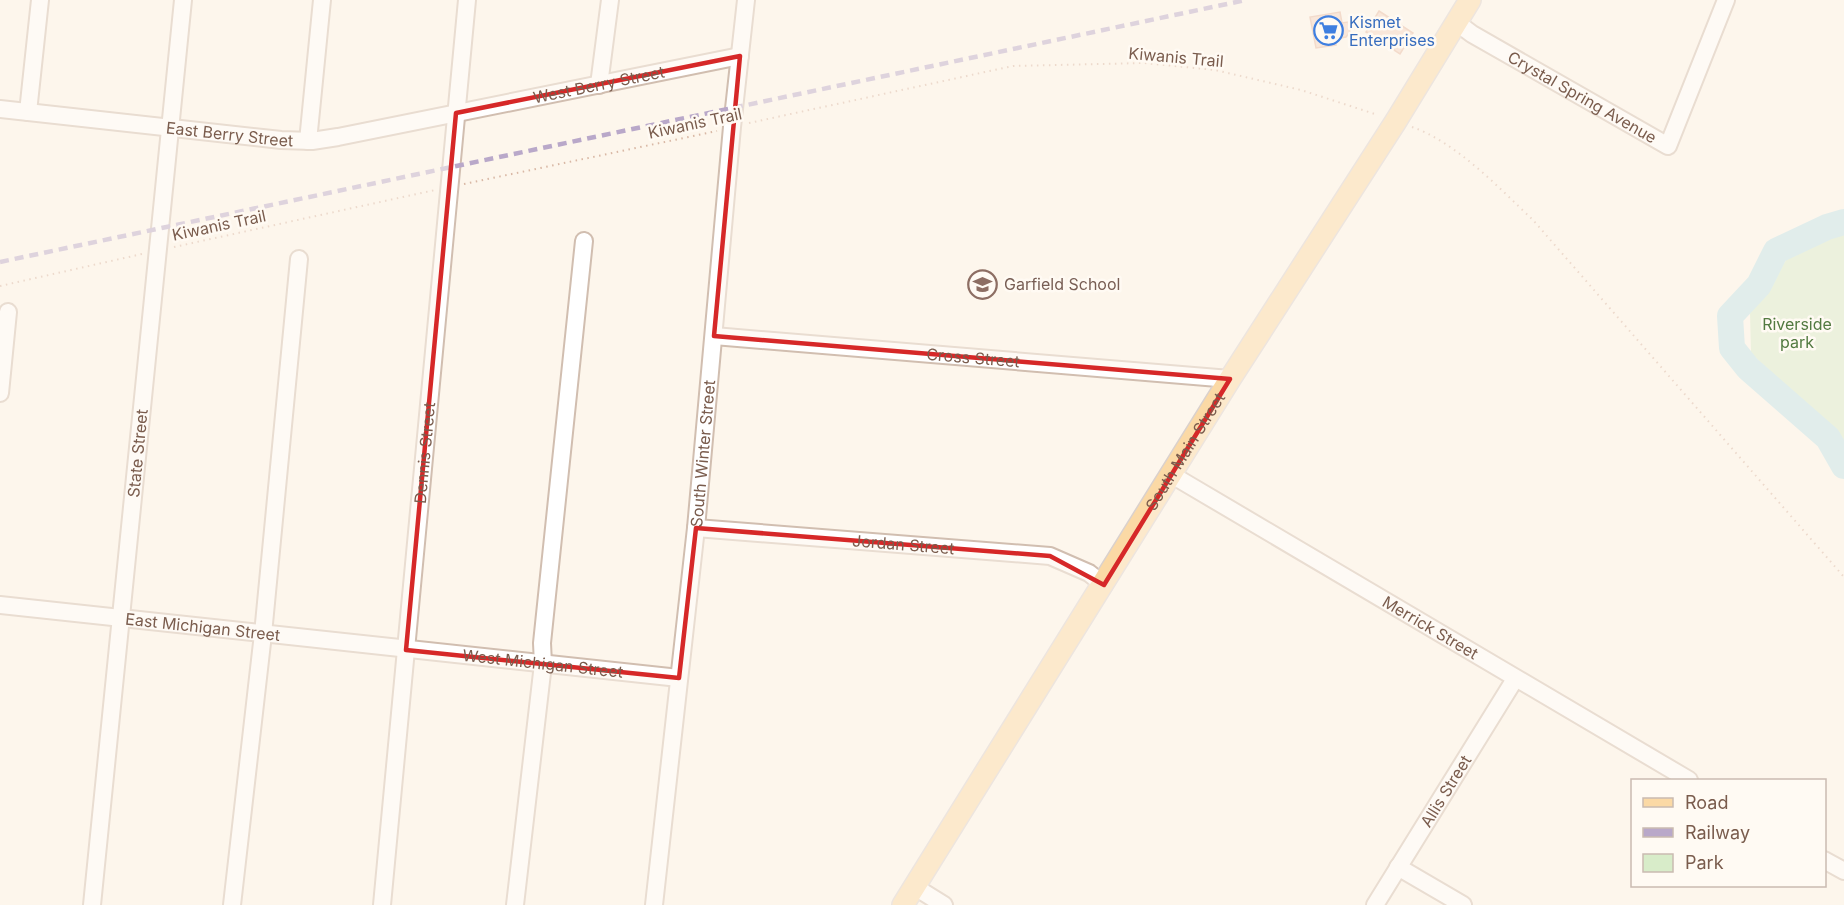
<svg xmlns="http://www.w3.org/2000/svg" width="1844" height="905" font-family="Inter,sans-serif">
<rect width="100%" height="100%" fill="#fdf6ec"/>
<path fill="#d8ecc9" d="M1844,234v213l-5,-9 -88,-85 -1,-40 41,-60z"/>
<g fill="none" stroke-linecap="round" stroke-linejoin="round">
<path stroke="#bfe3e8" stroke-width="26" d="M1844,222l-17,5 -51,24 -17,34 -29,31 2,32 16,20 80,70 16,28"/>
</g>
<g fill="#f3d5c3" stroke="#e6bba3" stroke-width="1.5">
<path d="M1379,11l34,22 -13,21 -34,-22z"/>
<path d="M1340,12l2,11 6,-1 2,10 -4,5 -11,2 1,6 -20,3 -6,-31z"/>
</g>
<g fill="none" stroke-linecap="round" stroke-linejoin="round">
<defs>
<g id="minor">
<path id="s1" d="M1456,22l16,12 196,112 58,-146"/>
<path d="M599,85l11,-85"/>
<path id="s2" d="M0,109l281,31 31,1 26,-4 402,-81"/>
<path d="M28,112l12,-112"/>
<path d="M308,141l14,-141"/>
<path id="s3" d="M714,336l516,43"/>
<path d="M0,393l8,-81"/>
<path id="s4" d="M1172,475l517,305"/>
<path id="s5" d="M696,528l354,28 39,17 15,12"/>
<path id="s6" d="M0,605l679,73"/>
<path d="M1824,860l20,11"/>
<path d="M1398,867l65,38"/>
<path d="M915,887l29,18"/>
<path id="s7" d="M92,905l91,-905"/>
<path d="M232,905l31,-271 36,-375"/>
<path id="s8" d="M382,905l85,-905"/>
<path d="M515,905l28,-241 -1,-21 42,-402"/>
<path id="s9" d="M654,905l42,-377 36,-401 14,-127"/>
<path id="s10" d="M1375,905l140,-226"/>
</g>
<g id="major">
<path id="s11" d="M903,905l327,-526 166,-258 74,-121"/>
</g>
</defs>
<use href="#minor" stroke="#d1beb0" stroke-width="20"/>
<use href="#major" stroke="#dad1cd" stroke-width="24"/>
<g stroke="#d9b8a5" stroke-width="2" stroke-dasharray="1.5 4.5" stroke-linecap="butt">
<path d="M749,123l264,-57 131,-3 71,7 86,20 77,25"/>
<path d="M1412,127c44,15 87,61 121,93l311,357"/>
<path d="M464,184l253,-53"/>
<path d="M174,247l261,-57"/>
<path d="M0,286l142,-32"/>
</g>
<use href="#minor" stroke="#fff" stroke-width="16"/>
<use href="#major" stroke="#fbd9a5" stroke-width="21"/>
<path stroke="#b9a8c9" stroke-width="4.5" stroke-dasharray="9 6" stroke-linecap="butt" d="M0,262l1246,-262"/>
</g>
<path d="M0 0H1844V905H0ZM740,56l-26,280 516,43 -126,206 -54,-29 -354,-28 -17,150 -273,-28 50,-537z" fill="#fdf6ec" fill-opacity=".55" fill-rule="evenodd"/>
<path fill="none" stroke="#d62828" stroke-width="4.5" stroke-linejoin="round" d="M740,56l-26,280 516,43 -126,206 -54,-29 -354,-28 -17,150 -273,-28 50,-537z"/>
<defs>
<symbol id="supermarket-ring" viewBox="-11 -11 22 22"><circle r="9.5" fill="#fffaf3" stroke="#3f7fe0" stroke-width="1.5"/><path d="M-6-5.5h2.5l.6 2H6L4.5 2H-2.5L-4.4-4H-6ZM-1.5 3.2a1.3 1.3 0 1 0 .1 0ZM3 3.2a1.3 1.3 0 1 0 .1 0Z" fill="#3f7fe0"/></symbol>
<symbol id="school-ring" viewBox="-11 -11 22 22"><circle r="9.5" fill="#fffaf3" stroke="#8d6e63" stroke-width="1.5"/><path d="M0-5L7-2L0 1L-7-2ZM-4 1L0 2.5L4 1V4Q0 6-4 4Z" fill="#8d6e63"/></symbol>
</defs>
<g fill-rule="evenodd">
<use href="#supermarket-ring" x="1312" y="14" width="33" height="33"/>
<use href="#school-ring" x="966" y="268" width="33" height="33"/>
</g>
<g text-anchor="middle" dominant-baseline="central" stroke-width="5" stroke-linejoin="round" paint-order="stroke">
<g font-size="16" fill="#366cbe" stroke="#fffaf3" text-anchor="start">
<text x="1349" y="22">Kismet<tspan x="1349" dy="18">Enterprises</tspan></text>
</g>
<g font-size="16" fill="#7a5c4d" stroke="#fffaf3">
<text transform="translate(1176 57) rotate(5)">Kiwanis Trail</text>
<text stroke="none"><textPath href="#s2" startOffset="606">West Berry Street</textPath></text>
<text stroke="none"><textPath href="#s1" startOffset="147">Crystal Spring Avenue</textPath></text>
<text transform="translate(695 123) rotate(-12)">Kiwanis Trail</text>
<text stroke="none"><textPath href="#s2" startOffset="231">East Berry Street</textPath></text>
<text transform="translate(219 225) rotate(-12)">Kiwanis Trail</text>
<text stroke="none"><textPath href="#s3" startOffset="260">Cross Street</textPath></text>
<text stroke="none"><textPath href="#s7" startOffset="454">State Street</textPath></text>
<text stroke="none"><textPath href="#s8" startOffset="454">Dennis Street</textPath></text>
<text stroke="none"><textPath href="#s11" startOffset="534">South Main Street</textPath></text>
<text stroke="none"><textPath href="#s9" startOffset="454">South Winter Street</textPath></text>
<text stroke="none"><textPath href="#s5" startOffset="208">Jordan Street</textPath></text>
<text stroke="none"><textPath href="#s6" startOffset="204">East Michigan Street</textPath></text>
<text stroke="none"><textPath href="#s4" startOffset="300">Merrick Street</textPath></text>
<text stroke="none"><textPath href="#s6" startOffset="546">West Michigan Street</textPath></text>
<text stroke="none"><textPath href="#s10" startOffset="134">Allis Street</textPath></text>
</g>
<g font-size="16" fill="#785e54" stroke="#fffaf3" text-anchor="start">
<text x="1004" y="284">Garfield School</text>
</g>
<g font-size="16" fill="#537a41" stroke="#fffaf3">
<text x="1797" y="324">Riverside<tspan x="1797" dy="18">park</tspan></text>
</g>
</g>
<rect x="1631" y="779" width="195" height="108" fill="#fffaf3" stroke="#cabbb1" stroke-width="1.5"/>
<rect x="1643" y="798" width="30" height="9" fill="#fbd9a5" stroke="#cabbb1" stroke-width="1.5"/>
<text x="1685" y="809" font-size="18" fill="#7a5c4d">Road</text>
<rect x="1643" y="828" width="30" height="9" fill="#b9a8c9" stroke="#cabbb1" stroke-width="1.5"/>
<text x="1685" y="839" font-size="18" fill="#7a5c4d">Railway</text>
<rect x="1643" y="854" width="30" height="18" fill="#d8ecc9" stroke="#cabbb1" stroke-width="1.5"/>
<text x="1685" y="869" font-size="18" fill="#7a5c4d">Park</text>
</svg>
